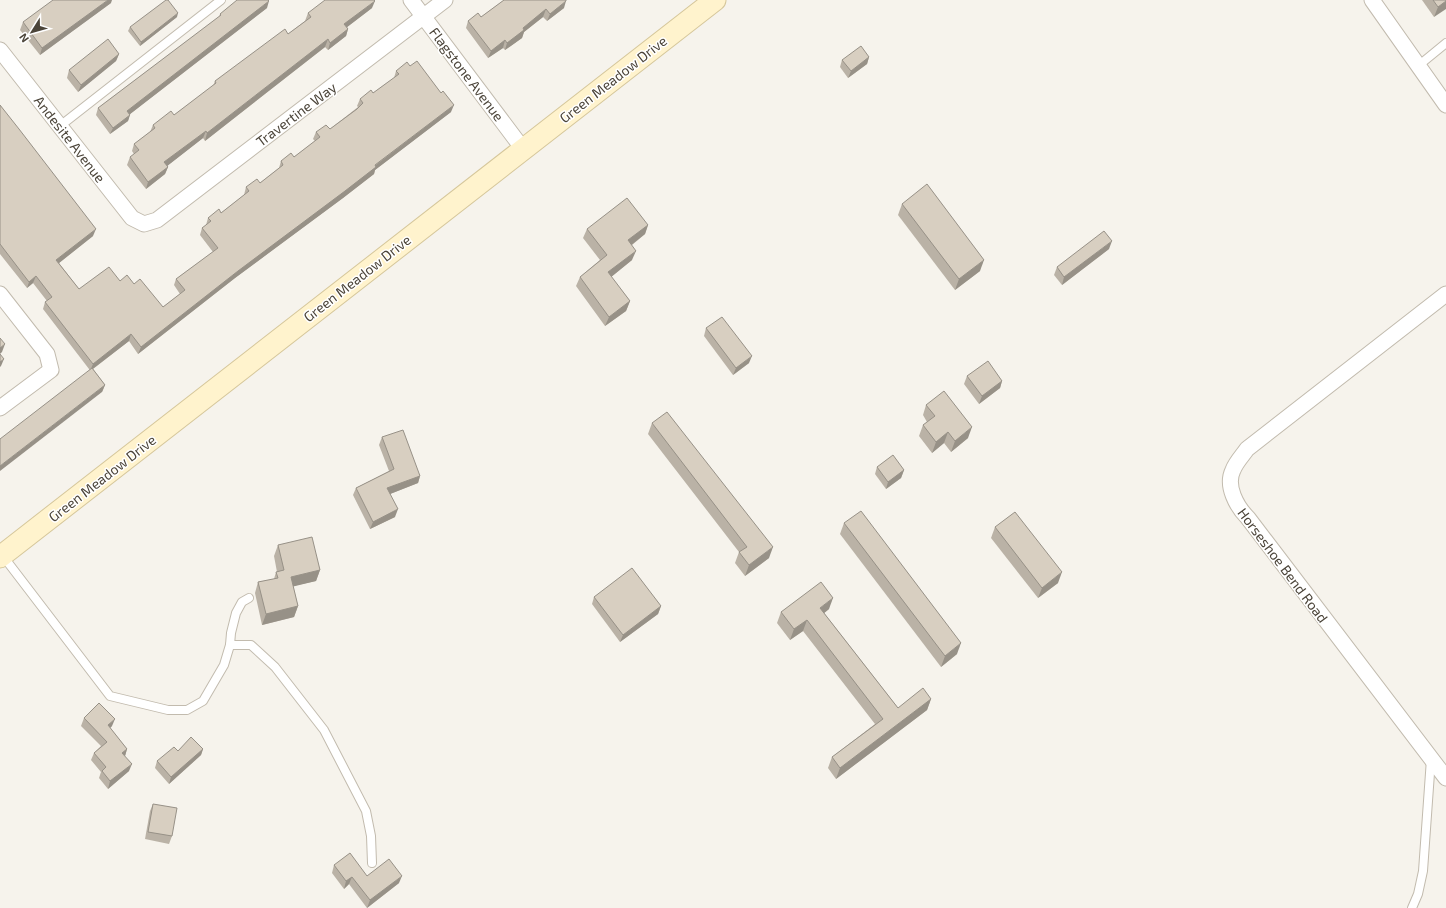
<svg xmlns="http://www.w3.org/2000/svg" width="1446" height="908" font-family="'Exo 2',sans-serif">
<rect width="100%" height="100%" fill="#f6f3ec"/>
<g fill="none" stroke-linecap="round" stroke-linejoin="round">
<defs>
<g id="service">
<path d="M1418,66l28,-23"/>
<path d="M60,126l161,-126"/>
<path d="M3,556l107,140 58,14h19l16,-9 21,-36 6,-20 1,-12 5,-20 6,-11 7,-4"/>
<path d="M230,645h21l24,22 49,63 42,81 5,25 1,27"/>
<path d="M1412,908l6,-14 5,-23 8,-112"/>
</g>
<g id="minor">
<path d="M411,0l112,149"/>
<path d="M1372,0l74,105"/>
<path d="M0,50l132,168 12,6 13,-4 288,-220"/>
<path d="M0,294l47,60 4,16 -51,38"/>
<path d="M1446,294l-199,155c-4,6 -11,13 -14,21 -8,16 4,37 15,48l198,260"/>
</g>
<path id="secondary" d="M0,557l715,-557"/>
</defs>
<use href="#service" stroke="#c2bbae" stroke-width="10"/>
<use href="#minor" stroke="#c2bbae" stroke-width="17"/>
<use href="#secondary" stroke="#d6c79b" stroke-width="23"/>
<use href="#service" stroke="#fff" stroke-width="8"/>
<use href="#minor" stroke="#fff" stroke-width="15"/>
<use href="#secondary" stroke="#fff3cd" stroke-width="21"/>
</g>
<g fill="#bab2a6">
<path d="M504,0l60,8 -17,13 -4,-4 -19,15 -2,6 -17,12 -2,-2 -15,10 -22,-30 2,-7 13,-4z"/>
<path d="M1422,0h24l-12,17z"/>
<path d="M111,3l-71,52 -20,-25 3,-8z"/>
<path d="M267,8l-137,106 -2,7 -18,13 -14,-19 2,-7 121,-91 1,-3z"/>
<path d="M372,8l-25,19 1,2 -2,7 -18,14 -3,-3 -120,94 -2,-3 -36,28 1,1 -3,7 -19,15 -19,-24 3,-8 4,-3 -2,-3 2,-7 16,-12 3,-7 21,-10 39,-29 2,-5 73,-47 17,-13 3,-8z"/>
<path d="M177,17l-37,29 -12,-15 2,-4z"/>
<path d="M119,54l-3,7 -38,31 -11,-14 2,-8z"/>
<path d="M869,57l-2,7 -19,14 -8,-11 2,-7z"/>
<path d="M410,66l41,46 -76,58 -1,4 -31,24 -108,80 -97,76 -9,-13 -36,28 12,16 -3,7 -13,-23 -46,-60 2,-7 2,-1 -14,-18 -6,5 -27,-34v-149l93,131 -34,27 20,26 41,-8 14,3 29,23 17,-13 -6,-9 2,-6 37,-27 -13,-17 2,-7 4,-3 2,-7 13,-5 23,-18 2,-8 14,-4 19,-15 2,-7 13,-4 21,-16 -2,-2 3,-7 14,-3 28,-22 -1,-1 3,-7 13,-6 21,-15 2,-7z"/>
<path d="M902,204l78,67 -25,19 -57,-75z"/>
<path d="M648,225l-3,9 -13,11v15l-21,17 19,24 -4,10 -21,15 -29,-40 4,-9 20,-17 -17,-22 4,-9z"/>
<path d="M1109,249l-47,36 -8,-10 3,-8z"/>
<path d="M706,328l43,35 -16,12 -29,-39z"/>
<path d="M967,376l35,5 -2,7 -21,16 -15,-20z"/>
<path d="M926,405l42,33 -17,14 -7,-9 -12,10 -13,-17 4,-11 4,-3 -4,-7z"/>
<path d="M652,423l117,135 -24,18 -10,-13 4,-11 -91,-118z"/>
<path d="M382,437l38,39 -2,7 -28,11 5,23 -25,12 -17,-34 3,-7 33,-17 -10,-26z"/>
<path d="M877,467l27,3 -3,8 -15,11 -11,-15z"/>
<path d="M844,523l113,131 -16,13 -101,-133z"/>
<path d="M995,527l63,56 -20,15 -47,-60z"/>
<path d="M278,545l42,25 -4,11 -23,5 5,20 -4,11 -32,8 -7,-32 3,-11 16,-3 2,-7h1l-3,-16z"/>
<path d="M594,597l67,9 -3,8 -38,28 -28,-38z"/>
<path d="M829,609l-5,4 74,95 33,-9 -4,11 -91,69 -8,-11 4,-11 43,-33 -72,-93 -13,9 -13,-17 4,-11z"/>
<path d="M84,718l28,8 -2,2 17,21 -2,7 4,15 -21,18 -9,-11 2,-6 -10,-12 3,-7 7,-7 -20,-20z"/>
<path d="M203,749l-2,6 -32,29 -14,-16 2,-7 21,-10z"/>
<path d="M153,804l19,32 -3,8 -24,-5 5,-28z"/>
<path d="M334,865l33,11 32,7 -32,25 -18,-24 -5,5 -12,-16z"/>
</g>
<g fill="#979187">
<path d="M108,0h4l-1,3 -71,52 2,-7z"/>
<path d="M269,1l-2,7 -142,110 2,-7z"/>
<path d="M375,1l-3,7 -30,23 2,-7z"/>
<path d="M566,1l-2,7 -17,13 3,-7z"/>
<path d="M1446,1v8l-12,8 4,-10z"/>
<path d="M546,9l-3,8 -19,15 -2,6 -17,12 2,-7 16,-15z"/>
<path d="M178,13l-1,4 -37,29 1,-4z"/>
<path d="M348,29l-2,7 -18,14 2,-7z"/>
<path d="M328,39l-3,8 -120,94 2,-8z"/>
<path d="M505,40l-2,8 -15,10 3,-7z"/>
<path d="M119,54l-3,7 -38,31 3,-7z"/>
<path d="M869,57l-2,7 -19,14 3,-7z"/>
<path d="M454,105l-3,7 -76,58 -1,4 -31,24 -108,80 -97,76 3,-7 97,-76z"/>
<path d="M130,115l-2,6 -18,13 3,-6z"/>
<path d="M206,131l-3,7 -41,32 2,-8z"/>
<path d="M168,167l-3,7 -19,15 2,-7z"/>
<path d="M648,225l-3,9 -20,16 3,-10z"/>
<path d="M96,229l-3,7 -39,31 2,-7z"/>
<path d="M1112,241l-3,8 -47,36 2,-8z"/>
<path d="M636,251l-4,9 -27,22 3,-10z"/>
<path d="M984,260l-4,11 -25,19 4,-11z"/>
<path d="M36,276l-3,7 -6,5 2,-6z"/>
<path d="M630,301l-4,10 -21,15 4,-9z"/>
<path d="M131,334l-2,7 -39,30 3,-7z"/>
<path d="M5,344l-3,8 -2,2v-6z"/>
<path d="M752,356l-3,7 -16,12 3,-7z"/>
<path d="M4,359l-3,7 -1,1v-5z"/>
<path d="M1002,381l-2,7 -21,16 3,-8z"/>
<path d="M105,385l-3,7 -102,79v-5z"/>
<path d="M972,427l-4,11 -17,14 4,-11z"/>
<path d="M948,432l-4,11 -12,10 4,-11z"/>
<path d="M904,470l-3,8 -15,11 2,-7z"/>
<path d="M420,476l-2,7 -33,13 2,-8z"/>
<path d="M398,509l-3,8 -25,12 3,-7z"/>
<path d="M773,547l-4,11 -24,18 4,-11z"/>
<path d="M320,570l-4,11 -29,7 4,-11z"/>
<path d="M1062,572l-4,11 -20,15 4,-10z"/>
<path d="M833,598l-4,11 -12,10 3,-11z"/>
<path d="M298,606l-4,11 -32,8 4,-11z"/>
<path d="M661,606l-3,8 -38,28 3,-7z"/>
<path d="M807,620l-4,11 -13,9 4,-11z"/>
<path d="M961,643l-4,11 -16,13 4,-11z"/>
<path d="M931,699l-4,11 -91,69 4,-11z"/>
<path d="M115,719l-3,7 -7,7 3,-8z"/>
<path d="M127,749l-2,7 -3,-3z"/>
<path d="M203,749l-2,6 -32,29 2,-7z"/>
<path d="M132,764l-3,7 -21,18 2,-8z"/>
<path d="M402,876l-3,7 -32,25 3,-8z"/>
<path d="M352,877l-3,7 -5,5 2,-8z"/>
</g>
<g fill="#d8cfc1" stroke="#979187">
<path d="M53,0h55l-66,48 -19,-26z"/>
<path d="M166,0h2l10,13 -37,29 -11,-15z"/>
<path d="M237,0h31l1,1 -142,110 3,4 -17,13 -15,-20 123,-93 -1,-1z"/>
<path d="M325,0h49l1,1 -31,23 4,5 -18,14 -2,-4 -121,94 -1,-2 -42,31 4,5 -20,15 -18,-25 9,-7 -5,-6 21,-16 -2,-3 18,-14 3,4 42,-32 -1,-2 70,-52 3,5 23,-17 -3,-4z"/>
<path d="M504,0h62v1l-16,13 -4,-5 -23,19 1,2 -17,13 -2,-3 -14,11 -23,-30 10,-8 3,4z"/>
<path d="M1433,0h13v1l-8,6z"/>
<path d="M108,39l11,15 -38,31 -12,-15z"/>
<path d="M861,46l8,11 -18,14 -9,-11z"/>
<path d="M417,61l24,32 2,-2 11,14 -79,60 1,2 -31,24 -107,80 -97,76 -10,-13 -38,30 -48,-62 7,-5 -16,-21 -7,6 -29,-38v-139l19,24 77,100 -40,31 23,29 30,-22 11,14 7,-6 7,9 6,-5 23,28 22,-17 -9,-11 42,-31 -16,-20 9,-7 -3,-3 11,-9 2,4 28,-22 -3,-4 11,-8 3,4 23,-18 -2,-4 10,-8 3,4 26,-20 -4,-5 10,-7 4,4 27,-20 6,-6 -3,-4 11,-9 2,3 26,-19 -3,-3 11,-9 3,4z"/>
<path d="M927,184l57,76 -25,19 -57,-75z"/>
<path d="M627,198l21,27 -20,15 8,11 -28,21 22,29 -21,16 -29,-40 27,-22 -20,-26z"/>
<path d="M1104,231l8,10 -48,36 -7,-10z"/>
<path d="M722,317l30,39 -16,12 -30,-40z"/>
<path d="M0,338l5,6 -5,4z"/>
<path d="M0,354l4,5 -4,3z"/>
<path d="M988,361l14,20 -20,15 -15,-20z"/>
<path d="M92,368l13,17 -105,81v-27z"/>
<path d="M944,391l28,36 -17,14 -7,-9 -12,10 -13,-17 12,-9 -9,-11z"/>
<path d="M667,412l106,135 -24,18 -10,-13 8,-5 -95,-124z"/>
<path d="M403,430l17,46 -33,12 11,21 -25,13 -17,-34 38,-19 -12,-32z"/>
<path d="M893,455l11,15 -16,12 -11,-15z"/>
<path d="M861,511l100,132 -16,13 -101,-133z"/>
<path d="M1015,512l47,60 -20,16 -47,-61z"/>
<path d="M312,537l8,33 -29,7 7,29 -32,8 -8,-32 20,-4 -2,-6 8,-2 -6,-25z"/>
<path d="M632,568l29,38 -38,29 -29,-38z"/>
<path d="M821,582l12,16 -13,10 78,100 25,-20 8,11 -91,69 -8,-11 51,-38 -76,-99 -13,9 -13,-17z"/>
<path d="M99,703l16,16 -7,6 19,24 -5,4 10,11 -22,17 -8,-10 4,-4 -12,-14 13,-11 -23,-24z"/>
<path d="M191,737l12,12 -32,28 -14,-16 17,-14 4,4z"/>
<path d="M153,804l24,4 -5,28 -24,-4z"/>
<path d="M350,853l17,23 22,-17 13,17 -32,24 -18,-23 -6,4 -12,-16z"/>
</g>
<g text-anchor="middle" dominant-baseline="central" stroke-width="3" stroke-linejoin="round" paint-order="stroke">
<g font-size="14" fill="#4b4439" stroke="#fff">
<text transform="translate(467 74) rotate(53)">Flagstone Avenue</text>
<text transform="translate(613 79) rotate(-38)">Green Meadow Drive</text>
<text transform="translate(296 114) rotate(-37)">Travertine Way</text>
<text transform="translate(70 139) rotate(52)">Andesite Avenue</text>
<text transform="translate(357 278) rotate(-38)">Green Meadow Drive</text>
<text transform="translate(102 478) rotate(-38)">Green Meadow Drive</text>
<text transform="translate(1283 565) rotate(53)">Horseshoe Bend Road</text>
</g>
</g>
<g transform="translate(32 32) rotate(233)" stroke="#ffffff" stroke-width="3" paint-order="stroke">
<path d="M0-3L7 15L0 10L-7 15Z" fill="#4b4439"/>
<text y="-6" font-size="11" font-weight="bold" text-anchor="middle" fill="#4b4439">N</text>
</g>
</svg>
